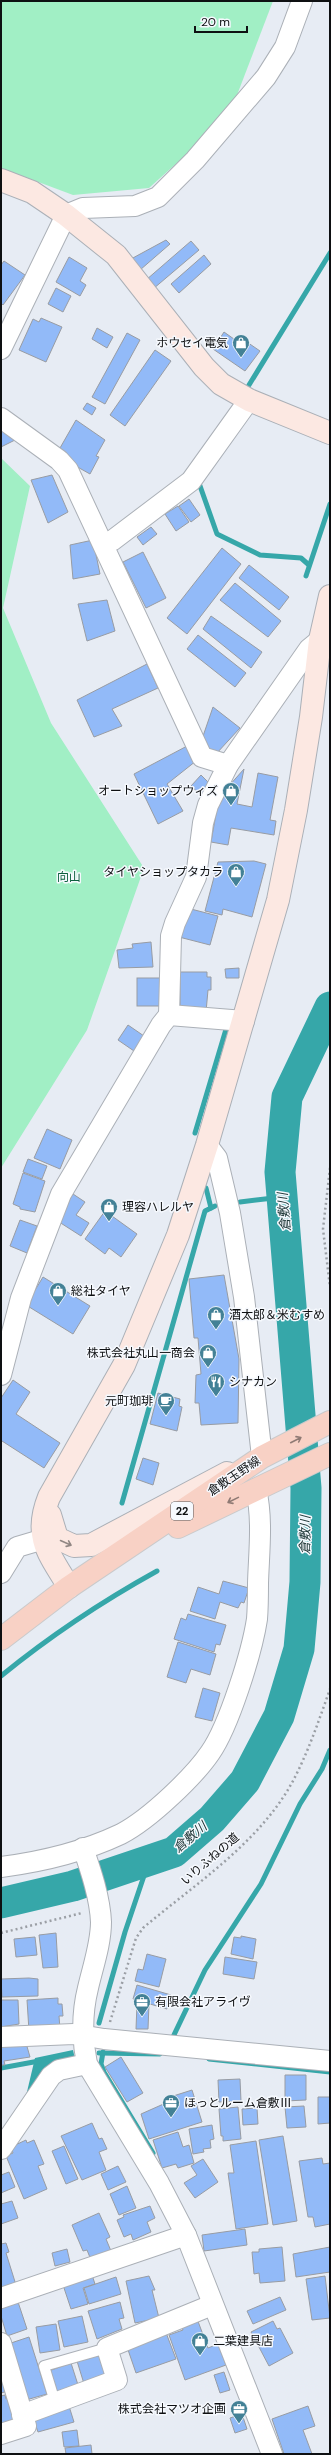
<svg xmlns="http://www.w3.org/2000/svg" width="331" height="2455" font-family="'DM Sans','Noto Sans JP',sans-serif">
<rect width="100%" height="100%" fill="#e7ecf4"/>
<g fill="#a1efc5">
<path d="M1,1h272l-44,115 -80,72 -76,7 -72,-27z"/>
<path d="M1,458l29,28 -27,122 48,115 93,145 -57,162 -86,138z"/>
</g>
<path fill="#36a7a9" d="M73,2050l2,9 -49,37 9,-38z"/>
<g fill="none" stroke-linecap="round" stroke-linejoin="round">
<g stroke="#36a7a9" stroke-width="5">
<path d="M249,385l81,-132"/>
<path d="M199,483l18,51 43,21 41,3 8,7"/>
<path d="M306,576l24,-72"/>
<path d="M195,1133l32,-107"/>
<path d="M206,1188l5,20"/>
<path d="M240,1202l42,-5"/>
<path d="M122,1503l83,-292 10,-5"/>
<path d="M1,1676c49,-40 100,-74 156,-105"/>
<path d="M99,2023l26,-91 24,-71"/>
<path d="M173,2037l32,-67 56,-86 39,-80 22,-35 8,-19"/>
<path d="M103,2052l-2,12 3,8 49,81"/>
<path d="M99,2053l61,1"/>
<path d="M209,2059l121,13"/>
<path d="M1,2068l38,-7"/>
</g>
<path stroke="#36a7a9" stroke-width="31" d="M1,1903l72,-17 101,-34 38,-33 33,-38 34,-65 20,-67 6,-67 1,-94 -26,-316 7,-75 43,-90"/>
</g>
<g fill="#92baf8" stroke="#989ca3">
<path d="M166,240l4,4 -30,26 -9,-11z"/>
<path d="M191,241l8,9 -46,39 -7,-9z"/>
<path d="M204,255l7,9 -32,29 -8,-9z"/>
<path d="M69,257l18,11 -7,13 6,4 -6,11 -24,-14z"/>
<path d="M4,261l21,14 -22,30 -2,-2v-38z"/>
<path d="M56,288l15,8 -8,16 -15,-8z"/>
<path d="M41,318l21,9 -16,35 -27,-12 14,-31 6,3z"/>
<path d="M97,328l16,9 -6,11 -15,-9z"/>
<path d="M224,332l17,12 3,-4 16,11 -15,20 -32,-22z"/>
<path d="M127,333l13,7 -35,64 -13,-7z"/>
<path d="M155,350l16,11 -46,65 -15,-11z"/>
<path d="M87,403l9,5 -4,7 -9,-6z"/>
<path d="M76,420l29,20 -9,16 3,1 -9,17 -34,-19z"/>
<path d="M1,425l16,14 -16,8z"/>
<path d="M52,475l16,37 -20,11 -17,-43z"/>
<path d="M189,499l11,16 -9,7 -12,-16z"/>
<path d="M178,506l11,16 -13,9 -11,-17z"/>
<path d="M151,527l6,7 -14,11 -6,-8z"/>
<path d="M93,540l7,34 -27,5 -3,-34z"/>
<path d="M222,548l19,16 -54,70 -20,-16z"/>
<path d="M143,552l23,46 -20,10 -23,-46z"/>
<path d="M249,565l40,32 -10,13 -40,-32z"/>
<path d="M235,583l46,38 -13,16 -48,-37z"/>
<path d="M107,600l8,31 -28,10 -9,-37z"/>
<path d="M211,616l51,36 -11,16 -48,-39z"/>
<path d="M198,635l48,38 -11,14 -48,-38z"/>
<path d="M147,664l11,24 -46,21 10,17 -28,11 -17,-37z"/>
<path d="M213,707l27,21 -24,26 -15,-12z"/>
<path d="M189,745l7,16 -29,23 16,27 -25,13 -24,-50z"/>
<path d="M244,769l-7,35 15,3 6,-34 20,4 -8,43 6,1 -2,14 -43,-7 -3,17 -17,-3 8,-45z"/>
<path d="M201,775l10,10 -10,10 -10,-9z"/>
<path d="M254,861l12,3 -14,53 -29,-8 -1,6 -17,-4 13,-49z"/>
<path d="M187,908l31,8 -8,29 -31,-8z"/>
<path d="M151,942l2,25 -34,1 -2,-18 16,-2 -1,-4z"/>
<path d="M239,968v10h-13l-1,-9z"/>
<path d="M180,972h27v5h4v13h-3l-2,22 -26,-3z"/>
<rect x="137" y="978" width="23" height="28"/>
<path d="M128,1025l16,11 -10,15 -16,-11z"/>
<path d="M47,1129l25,11 -12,29 -26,-11z"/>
<path d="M28,1159l19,7 -5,13 -19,-7z"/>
<path d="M23,1173l22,8 -10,31 -15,-3v-2l-7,-3z"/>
<path d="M73,1194l12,8 -9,13 13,8 -8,13 -25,-16z"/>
<path d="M105,1211l32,23 -16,23 -12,-9 -4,6 -20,-15z"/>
<path d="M20,1220l17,6 -10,27 -17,-7z"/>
<path d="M224,1275l15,84 -1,64 -37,2 -2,-22h-4l1,-28 5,-1 -3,-36h-4l-5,-59z"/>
<path d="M43,1277l47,29 -17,28 -47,-29z"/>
<path d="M13,1380l17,12 -14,22 44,29 -16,25 -42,-27 -1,2v-45z"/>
<path d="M158,1393l22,6 -1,7 3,1 -5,24 -27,-7z"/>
<path d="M143,1458l16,5 -6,22 -17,-6z"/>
<path d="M223,1581l26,7 -5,15 -3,-1 -3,6 -18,-6 -5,17 -25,-8 8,-24 21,7z"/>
<path d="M188,1614l38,11 -6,20 -4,-1 -2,8 -40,-13 7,-21 5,2z"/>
<path d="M178,1642l38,12 -6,21 -19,-6 -5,14 -19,-6z"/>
<path d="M203,1688l17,5 -8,28 -17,-4z"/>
<path d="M56,1933l2,34 -15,1 -4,-33z"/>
<path d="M241,1936l15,3 -3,20 -22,-5 3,-17 7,1z"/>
<path d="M35,1937l2,18 -21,2 -2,-18z"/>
<path d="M147,1954l19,5 -7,28 -24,-6 3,-12 5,1z"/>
<path d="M225,1957l32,5 -3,17 -31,-5z"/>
<path d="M29,1978l9,1v17l-36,1 -1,-18z"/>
<path d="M137,1985l34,10 -4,14 -34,-10z"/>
<path d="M58,1998v6h4l1,12h-4l1,13 -31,2 -2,-31z"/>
<path d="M1,2000h17l1,24 -18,3z"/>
<path d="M137,2004h12l-1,25h-12z"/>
<path d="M26,2043l4,14 -26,4 1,4h-4v-18z"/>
<path d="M121,2057l22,36 -16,9 -22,-35z"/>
<path d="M285,2075h21v25l-21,1z"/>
<path d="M240,2079l1,22 -22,1 -1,-22z"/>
<path d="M192,2090l10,32 -53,17 -8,-25 27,-12 -1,-4z"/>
<path d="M318,2097h12v26l-12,1z"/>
<path d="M304,2106l2,21 -19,1 -2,-21z"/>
<path d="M238,2107l3,32 -18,2v-5h-2l-2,-27z"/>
<path d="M257,2108l1,16 -15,1 -1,-16z"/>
<path d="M92,2123l7,16 3,-1 5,11 -8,3 7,18 -24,10 -21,-44z"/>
<path d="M212,2125l2,14 -4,1 1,8 -8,1 1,3 -11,2 -4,-25z"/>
<path d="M178,2132l5,15 6,-2 5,18 -16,5 -2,-4 -14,4 -9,-28z"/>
<path d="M283,2136l14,85 -24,4 -14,-85z"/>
<path d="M26,2140l1,3 7,-3 10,24 -6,2 9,23 -23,10 -18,-43 7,-3 -2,-6z"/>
<path d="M256,2141l12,83 -32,5 -8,-56h6l-4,-28z"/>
<path d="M64,2146l14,33 -12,5 -14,-33z"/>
<path d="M322,2158l1,6 7,-1v61l-15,3 -2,-10h-5l-9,-56z"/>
<path d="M203,2159l15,23 -23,16 -11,-15 13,-8 -6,-9z"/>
<path d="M118,2166l8,16 -18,8 -7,-16z"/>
<path d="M9,2172l6,15 -14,6v-18z"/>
<path d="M127,2186l9,22 -17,7 -9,-21z"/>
<path d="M12,2201l6,17 -17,6v-20z"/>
<path d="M150,2206l5,12 -8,4 4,10 -18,8 -2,-6 -7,3 -7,-17 7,-3 -1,-2z"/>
<path d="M99,2213l11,24 -4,2 5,12 -20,9 -4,-10 -4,1 -11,-26z"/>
<path d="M245,2229l2,16 -43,6 -2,-16z"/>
<path d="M6,2243l3,9 -3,1 10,32 -15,4v-45z"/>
<path d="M282,2247l3,34 -25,2 -1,-10 -5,1 -2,-22h7v-3z"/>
<path d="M330,2247v25l-34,5 -3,-23z"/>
<path d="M67,2249l3,13 -15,4 -3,-13z"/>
<path d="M90,2269l5,15 -12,4 5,16 -17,5 -10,-30z"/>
<path d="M149,2276l6,14h-3l7,28 -24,5 -9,-42z"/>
<path d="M325,2276l5,42 -18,2 -6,-41z"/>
<path d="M116,2277l5,17 -32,10 -5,-16z"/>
<path d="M280,2297l6,13 -33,14 -6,-13z"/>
<path d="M17,2299l10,30 -20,7 -6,-20v-12z"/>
<path d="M120,2302l4,16 -5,1 3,10 -25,10 -9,-28z"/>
<path d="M82,2316l6,26 -24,5 -6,-26z"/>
<path d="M196,2316l12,32 10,-4 8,21 -41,15 -16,-45 14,-5 -3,-8z"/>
<path d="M273,2321l4,8 3,-1 13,25 -24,13 -18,-34z"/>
<path d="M56,2324l4,26 -20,3 -4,-26z"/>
<path d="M165,2330l11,29 -40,14 -10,-29z"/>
<path d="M29,2337l18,57 -21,6 -18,-56z"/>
<path d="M100,2354l8,25 -23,8 -8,-26z"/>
<path d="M71,2363l8,25 -24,9 -9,-25z"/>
<path d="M224,2372l6,18 -10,3 -6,-18z"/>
<path d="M1,2375l7,16 -7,2z"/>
<path d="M5,2395l1,4 7,-2 2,24 -14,5v-30z"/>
<path d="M68,2403l6,19 -36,10 -6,-17z"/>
<path d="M308,2406l7,20 -12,4 9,24h-28l-12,-35z"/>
<path d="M242,2414l5,15 -12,4 -5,-15z"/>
<path d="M77,2430l2,16 -15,1 -2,-15z"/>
<path d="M91,2445l1,9h-26l-1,-6z"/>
</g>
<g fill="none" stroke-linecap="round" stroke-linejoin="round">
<defs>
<path id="lane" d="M55,2402l-11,-36 63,-18"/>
<g id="street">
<path d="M1,349l65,-134 17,-7 52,-2 23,-9 37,-37 71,-83 19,-30 17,-46"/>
<path d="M1,418l58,42 9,10 134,287 26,8"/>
<path d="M104,544l9,-4 78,-59 58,-81"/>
<path d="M169,1015l2,-79 4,-13 21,-46 7,-54 5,-18 20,-40 81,-116 11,-9 9,2"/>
<path d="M207,1145l10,13 13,55 14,84 18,160"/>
<path d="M1,1375l20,-77 40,-104 100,-169 8,-10 75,6"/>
<path d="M1,1573l16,-26 27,-8"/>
<path d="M83,1848c8,23 17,50 18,74 0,22 -8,44 -13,66 -6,24 -6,51 -1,76l72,119 27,52 86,219"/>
<path d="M1,1867c39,-5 84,-16 120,-33 19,-10 35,-24 50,-38 14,-13 28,-27 39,-43 19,-27 42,-101 47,-134 1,-12 1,-24 1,-36 1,-32 5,-63 -2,-94"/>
<path d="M1,2037l73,-3 30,5 226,22"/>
<path d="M1,2149l50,-73 8,-6 28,-6"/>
<path d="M1,2298l185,-63"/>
<path d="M1,2343l25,83 -25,8"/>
<path d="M22,2415l95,-35 -10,-32 105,-43"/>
</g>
<g id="secondary">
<path d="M1,180l31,12 34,23 50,40 88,112 17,17 28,16 81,33"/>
<path d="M50,1515l7,23 17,8 17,-1 136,-72"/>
<path d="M69,1587c-20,-33 -36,-50 -20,-90l75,-132 54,-130 29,-90 71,-245 18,-90 15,-93 9,-77 10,-44"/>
</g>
<g id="primary">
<path d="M178,1527l152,-73"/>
<path d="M1,1639l68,-52 193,-130 68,-35"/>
</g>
</defs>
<use href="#lane" stroke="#abb0b7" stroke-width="12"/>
<use href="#street" stroke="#abb0b7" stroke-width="22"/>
<use href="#secondary" stroke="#abb0b7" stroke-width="24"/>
<use href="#primary" stroke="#cacacb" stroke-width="24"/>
<g stroke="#9b9fa5" stroke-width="2.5" stroke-dasharray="2 3" stroke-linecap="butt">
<path d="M330,1168l-7,61 7,58"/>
<path d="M1,1933l81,-20"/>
<path d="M110,2022l26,-84 7,-10c52,-44 118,-86 151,-149 15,-29 25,-59 36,-90"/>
</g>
<use href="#lane" stroke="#fff" stroke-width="10"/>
<use href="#street" stroke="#fff" stroke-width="20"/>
<use href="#secondary" stroke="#fce8e2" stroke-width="22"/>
<use href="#primary" stroke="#f8d1c5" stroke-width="22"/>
</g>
<defs><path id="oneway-shaft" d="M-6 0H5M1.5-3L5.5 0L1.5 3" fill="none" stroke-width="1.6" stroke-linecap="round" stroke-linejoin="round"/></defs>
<g stroke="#8f7a74">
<use href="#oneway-shaft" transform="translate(296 1440) rotate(-27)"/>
<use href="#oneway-shaft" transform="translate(233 1500) rotate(154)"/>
</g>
<use stroke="#918784" href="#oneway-shaft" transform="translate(66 1543) rotate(24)"/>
<defs>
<symbol id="shop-pin" viewBox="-11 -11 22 30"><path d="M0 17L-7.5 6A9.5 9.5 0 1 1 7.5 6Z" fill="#438196" stroke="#f6f9fe"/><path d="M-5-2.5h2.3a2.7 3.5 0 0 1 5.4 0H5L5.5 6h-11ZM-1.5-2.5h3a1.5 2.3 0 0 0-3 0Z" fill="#fff"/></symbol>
<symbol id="restaurant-pin" viewBox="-11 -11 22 30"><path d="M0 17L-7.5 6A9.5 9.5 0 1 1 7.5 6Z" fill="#438196" stroke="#f6f9fe"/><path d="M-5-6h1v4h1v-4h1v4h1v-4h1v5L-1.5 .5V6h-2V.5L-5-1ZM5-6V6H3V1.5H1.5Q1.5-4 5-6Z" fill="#fff"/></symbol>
<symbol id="cafe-pin" viewBox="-11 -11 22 30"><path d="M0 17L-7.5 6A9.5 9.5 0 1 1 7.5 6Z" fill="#438196" stroke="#f6f9fe"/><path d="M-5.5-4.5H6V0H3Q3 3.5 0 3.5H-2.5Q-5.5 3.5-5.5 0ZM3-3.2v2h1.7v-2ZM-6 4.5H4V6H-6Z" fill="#fff"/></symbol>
<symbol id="office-pin" viewBox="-11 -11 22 30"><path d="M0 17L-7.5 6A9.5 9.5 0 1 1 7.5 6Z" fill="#438196" stroke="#f6f9fe"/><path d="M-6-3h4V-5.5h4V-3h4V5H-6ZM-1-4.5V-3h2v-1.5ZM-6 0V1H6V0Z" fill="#fff"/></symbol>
</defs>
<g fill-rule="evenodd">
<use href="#shop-pin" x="231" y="333" width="20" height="27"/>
<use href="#shop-pin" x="221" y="781" width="20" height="27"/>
<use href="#shop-pin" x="226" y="862" width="20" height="27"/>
<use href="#shop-pin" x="99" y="1197" width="20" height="27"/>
<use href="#shop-pin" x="48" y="1281" width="20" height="27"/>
<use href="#shop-pin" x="206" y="1305" width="20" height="27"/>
<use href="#shop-pin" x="198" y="1343" width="20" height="27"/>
<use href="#restaurant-pin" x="206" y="1372" width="20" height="27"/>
<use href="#cafe-pin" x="156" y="1391" width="20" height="27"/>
<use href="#office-pin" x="132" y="1992" width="20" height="27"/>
<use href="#office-pin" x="161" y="2093" width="20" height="27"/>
<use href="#shop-pin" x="190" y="2331" width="20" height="27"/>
<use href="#office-pin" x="229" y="2399" width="20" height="27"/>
</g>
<g text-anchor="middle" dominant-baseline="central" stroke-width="3" stroke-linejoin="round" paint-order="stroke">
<rect fill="#f6f9fe" stroke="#545659" stroke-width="1" x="171" y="1502" width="22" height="18" rx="3"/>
<g font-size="11" font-weight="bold" fill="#0e1012">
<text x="182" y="1511">22</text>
</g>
<g font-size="12" fill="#0e1012" stroke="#f6f9fe" text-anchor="start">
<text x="228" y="343" text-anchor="end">ホウセイ電気</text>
<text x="218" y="791" text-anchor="end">オートショップウィズ</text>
<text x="223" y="872" text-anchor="end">タイヤショップタカラ</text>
<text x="122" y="1207">理容ハレルヤ</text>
<text x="71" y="1291">総社タイヤ</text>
<text x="229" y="1315">酒太郎＆米むすめ</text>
<text x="195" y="1353" text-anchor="end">株式会社丸山一商会</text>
<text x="229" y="1382">シナカン</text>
<text x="153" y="1401" text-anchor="end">元町珈琲</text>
<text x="155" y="2002">有限会社アライヴ</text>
<text x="184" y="2103">ほっとルーム倉敷Ⅲ</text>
<text x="213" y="2341">二葉建具店</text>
<text x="226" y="2409" text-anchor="end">株式会社マツオ企画</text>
</g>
<g font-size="12" fill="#0c5f3e" stroke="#f6f9fe">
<text x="69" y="877">向山</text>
</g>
<g font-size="12" fill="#0e1012" stroke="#f6f9fe">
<text transform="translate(234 1476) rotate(-34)">倉敷玉野線</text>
<text transform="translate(210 1859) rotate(-41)">いりふねの道</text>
</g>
<g font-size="13" font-style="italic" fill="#1c3535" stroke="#f6f9fe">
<text transform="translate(284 1212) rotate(-95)">倉敷川</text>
<text transform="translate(305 1535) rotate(-89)">倉敷川</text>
<text transform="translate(190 1837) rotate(-40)">倉敷川</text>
</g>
</g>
<rect width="331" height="2455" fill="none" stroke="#0e1012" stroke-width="4"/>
<path d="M195 26v6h52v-6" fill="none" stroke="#0e1012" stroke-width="2"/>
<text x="201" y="26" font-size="12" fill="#0e1012" stroke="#f6f9fe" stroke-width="3" paint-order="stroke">20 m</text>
</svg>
